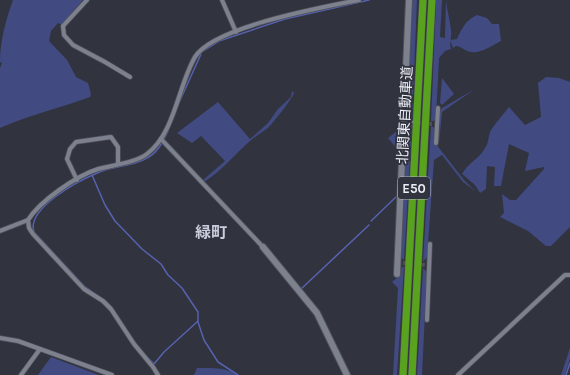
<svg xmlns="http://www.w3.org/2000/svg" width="570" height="375" font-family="Karla,'Noto Sans JP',sans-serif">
<rect width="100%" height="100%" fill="#31333f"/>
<g fill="#414b81">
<path d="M13,0h70l-21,25 -4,-2 -7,8 -2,10 18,19 9,17 12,6 3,11 -1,3c-30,11 -61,18 -90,31v-60l2,-5 -2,-1c0,-21 6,-43 13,-62z"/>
<path d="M412,0h5l-5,121 -5,-3z"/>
<path d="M436,0h6l-2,37 5,1 1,-38c1,11 4,20 5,30 1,7 -2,12 0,19l-6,2 -6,7 -3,60 -2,3h-3z"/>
<path d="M477,15l10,3 5,6h7l2,17c-8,4 -21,13 -30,11 -6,-1 -10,-6 -15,-6l-3,2 -3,-8 7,-1c5,-11 8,-18 20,-24z"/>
<path d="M546,77l13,1 11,4v145l-19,19h-5l-18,-15 -28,-14 4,-4 -2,-19 8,6h6l28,-31v-2l-19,4 4,-18 -20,-9 -8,42h-7l1,-19 -8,-1 -1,23 -6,4 -5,-8 -13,-11c6,-11 17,-15 23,-26 4,-5 3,-12 6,-18 5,-8 12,-15 18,-23l16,18 16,-8 -3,-34z"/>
<path d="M442,78l12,16 -12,11 -2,-2z"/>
<path d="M475,89l-33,23 -3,31 1,-32 2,-3z"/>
<path d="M292,91l2,2c-1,5 -22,31 -26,35 -6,4 -12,8 -18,13 -15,13 -28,30 -46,41l-1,-2 22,-19 -24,-25 -9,7 -15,-10 41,-31 32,37 18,-16 10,-14 13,-12z"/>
<path d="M410,124l2,1 -8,135 -3,-3 6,-130z"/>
<path d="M431,126l4,2 1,16 28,36 11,11 -12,-9 -21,-27 -8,5 -7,97 -4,5z"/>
<path d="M397,131l2,3 -1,16 -10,-12z"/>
<path d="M402,267h2l-7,108h-4l5,-87 -6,-6 7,-6z"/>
<path d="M423,268l4,4 -5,103h-5z"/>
<path d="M570,348v11l-5,16h-4z"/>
<path d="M51,357l48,18h-61z"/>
<path d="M197,368c13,0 30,-1 40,7h-43z"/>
</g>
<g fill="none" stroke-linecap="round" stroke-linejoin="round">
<g stroke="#5662ae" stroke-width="1.5">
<path d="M203,51l16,-10 66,-22 84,-19"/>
<path d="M178,105l23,-51"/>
<path d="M92,175l13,30 10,16 27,28 19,15 7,11 14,13 16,24v10l6,18 14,22 20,13"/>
<path d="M371,221l25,-24"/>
<path d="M301,289l68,-64"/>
<path d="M94,293l-10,-7 -50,-54c-8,-23 44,-51 61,-58 15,-8 35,-7 50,-15 12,-5 18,-17 23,-28"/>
<path d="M149,359l5,5 10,-12 34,-31"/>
<path d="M566,375l4,-12"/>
</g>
<g stroke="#4d4f5a" stroke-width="4" stroke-dasharray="4 2" stroke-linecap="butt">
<path d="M411,122l21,2"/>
<path d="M403,263l22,2"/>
</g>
<defs>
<g id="street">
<path d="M87,0l-24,26 1,9 9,10 32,17 25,15"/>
<path d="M222,0l14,32"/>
<path d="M403,125l8,-3"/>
<path d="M161,139l102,108"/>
<path d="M436,143l2,-35"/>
<path d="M77,180l-10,-21 3,-10 6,-7 35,-5 7,10v17"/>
<path d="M0,231l28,-11"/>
<path d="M427,320l3,-76"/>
<path d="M0,338l18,3 94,34"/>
<path d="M21,375l19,-26"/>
<path d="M158,375l-5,-8 -19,-23 -23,-35 -8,-8 -19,-12 -51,-55 -4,-6 -1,-8c12,-19 48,-44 70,-51 15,-4 37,-6 49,-15 28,-21 31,-68 48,-97 18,-30 128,-50 164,-57"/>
<path d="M458,375l107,-100h5"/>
</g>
<g id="secondary">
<path d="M263,247l54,66 30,62"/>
<path d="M397,274l12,-274"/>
</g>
<g id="highway">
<path d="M403,375l20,-375"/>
<path d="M412,375l20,-375"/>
</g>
</defs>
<use href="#street" stroke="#50525b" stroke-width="5.5"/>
<use href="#secondary" stroke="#50525b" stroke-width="8"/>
<use href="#highway" stroke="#50525b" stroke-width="8"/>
<use href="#street" stroke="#7d818e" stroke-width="4"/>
<use href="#secondary" stroke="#7d818e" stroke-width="6"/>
<use href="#highway" stroke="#59a21e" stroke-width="7"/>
</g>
<g text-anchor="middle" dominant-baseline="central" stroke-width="4" stroke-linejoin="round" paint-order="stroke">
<rect fill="#31333f" stroke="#b3b5be" stroke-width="1" x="398" y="177" width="32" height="22" rx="3"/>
<g font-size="13" font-weight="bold" fill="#ebedf4">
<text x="414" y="188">E50</text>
</g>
<g font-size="14" fill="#ebedf4" stroke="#31333f">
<text transform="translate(405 115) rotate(-87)">北関東自動車道</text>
</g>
<g font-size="16" font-weight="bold" fill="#c9ccdb" stroke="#31333f">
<text x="211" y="232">緑町</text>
</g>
</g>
</svg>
